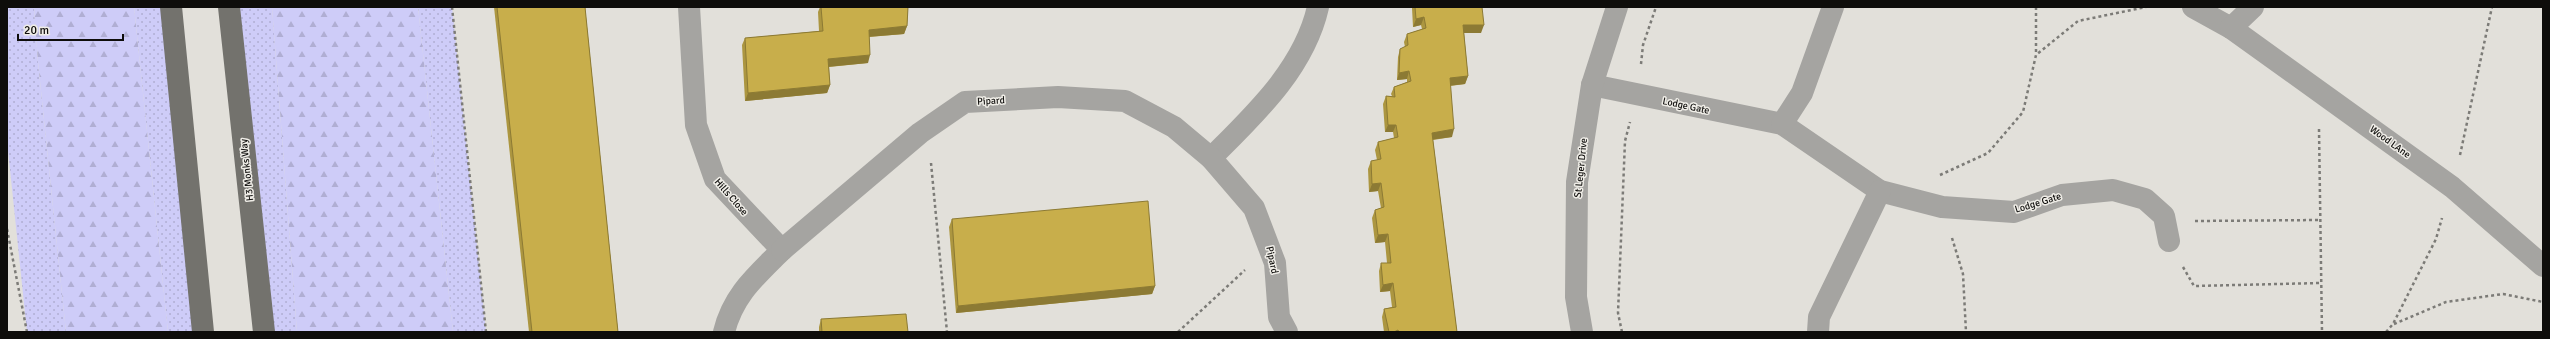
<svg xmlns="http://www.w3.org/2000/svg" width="2550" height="339" font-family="Signika,sans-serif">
<defs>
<pattern id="green-dots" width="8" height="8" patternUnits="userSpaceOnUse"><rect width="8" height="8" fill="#ceccf8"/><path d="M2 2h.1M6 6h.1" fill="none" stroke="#b0aed3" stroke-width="1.8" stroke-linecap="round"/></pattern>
<pattern id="forest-firs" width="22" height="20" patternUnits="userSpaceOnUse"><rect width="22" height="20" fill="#ceccf8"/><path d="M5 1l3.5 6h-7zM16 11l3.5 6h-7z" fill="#b0aed3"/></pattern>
</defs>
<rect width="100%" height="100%" fill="#e2e0da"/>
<g fill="url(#green-dots)">
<path d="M7,7h27l4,55 28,270h-39l-20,-191z"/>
<path d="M134,7h37l32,325h-35z"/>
<path d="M235,7h37l25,325h-30z"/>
<path d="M418,7h34l34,325h-33z"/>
</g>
<g fill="url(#forest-firs)">
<path d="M34,7h100l34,325h-102l-28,-270z"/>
<path d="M272,7h146l35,325h-156z"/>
</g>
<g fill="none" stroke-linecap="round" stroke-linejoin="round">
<g stroke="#7c7b77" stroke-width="2.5" stroke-dasharray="3 3" stroke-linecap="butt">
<path d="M452,7l34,325"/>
<path d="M2036,7v48"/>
<path d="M1641,64l2,-19 13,-38"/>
<path d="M2319,129l3,203"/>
<path d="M2460,155l32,-148"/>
<path d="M931,163l16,169"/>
<path d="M1940,175l48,-22 35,-41 13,-57 42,-34 68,-14"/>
<path d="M2195,221l126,-1"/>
<path d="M7,229l20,103"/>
<path d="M1952,238l11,36 3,58"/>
<path d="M2183,267l11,19 127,-3"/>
<path d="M2394,324l52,-22 57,-8 40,8"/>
<path d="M1178,332l67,-62"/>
<path d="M1622,332l-4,-19 7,-172 5,-19"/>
<path d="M2386,332l7,-8 43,-85 6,-21"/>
</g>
<g stroke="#a5a4a1" stroke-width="22">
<path d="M689,7l7,118 19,54 67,71c-26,26 -49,45 -58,82"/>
<path d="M2193,7l38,21"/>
<path d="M2253,7l-22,21 221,159 91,79"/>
<path d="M1592,85l190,39 98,67 62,16 72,5 48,-17 51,-5 32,9 19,17 5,25"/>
<path d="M1782,124l20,-31 31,-86"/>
<path d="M1211,158c43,-43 93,-89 107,-151"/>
<path d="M782,250l138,-117 45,-31 93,-5 67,4 49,26 37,31 43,50 21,55 4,54 8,15"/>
<path d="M1818,332l1,-15 61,-126"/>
</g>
<path stroke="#a5a4a1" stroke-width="22" d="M1582,332l-6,-35 1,-115 15,-97 25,-78"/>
<g stroke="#73726d" stroke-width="22">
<path d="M171,7l32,325"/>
<path d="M229,7l35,325"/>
</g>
</g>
<g fill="#ac9640">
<path d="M494,7h91l33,325h-89z"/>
<path d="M820,7h88l-1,19 -3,8 -35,3 -1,26 -39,4 1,18 -3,8 -82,8 -3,-56 3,-7 74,-7 -1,-19z"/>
<path d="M1412,7h70l-1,26h-17l4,43 -3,8 -15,2 2,51 -19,3 24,192h-73l-2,-15 2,-8 8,-2 -2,-16 -10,1 -1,-21 2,-8h6l-2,-21 -10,1 -3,-25 3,-8 6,-2 -3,-17 -9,1 -1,-23 3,-8 6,-1 -2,-10 3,-8 16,-4 -1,-6h-8l-2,-28 3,-8h6l-1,-2 3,-7 13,-5v-3l-10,1 1,-23 2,-8 5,-2 -1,-5 3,-8 15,-5 -1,-4 -8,2 -1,-19z"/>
<path d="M952,219l203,67 -3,8 -196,19 -7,-86z"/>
<path d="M821,319l87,13h-89v-5z"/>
</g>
<g fill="#8c7a34">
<path d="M1424,17l-3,8 -8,2 3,-8z"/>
<path d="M1463,25h21l-3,8h-21z"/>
<path d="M907,26l-3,8 -38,3 3,-7z"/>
<path d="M870,55l-2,8 -42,4 2,-8z"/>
<path d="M1409,71l-2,8 -10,1 2,-7z"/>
<path d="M1468,76l-3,8 -18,2 3,-8z"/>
<path d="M830,85l-3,8 -82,8 3,-8z"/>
<path d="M1388,125h8l-3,7h-8z"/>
<path d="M1454,129l-2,8 -23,3 3,-7z"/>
<path d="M1381,183l-3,8 -9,1 3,-8z"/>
<path d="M1388,234l-3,8 -10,1 3,-8z"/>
<path d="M1393,283l-3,8 -10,1 3,-7z"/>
<path d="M1155,286l-3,8 -196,19 2,-7z"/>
</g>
<g fill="#c8ae4b" stroke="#8c7a34">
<path d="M497,7h88l33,325h-86z"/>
<path d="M821,7h87l-1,19 -38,4 1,25 -42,4 2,26 -82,8 -3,-55 78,-7z"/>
<path d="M1415,7h67l2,18h-21l5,51 -18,2 4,51 -22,4 25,199h-58l-1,-2 -4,2h-5l-5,-23 12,-2 -3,-24 -10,2 -2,-22h10l-3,-29 -10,1 -3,-25 9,-3 -3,-24 -9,1 -1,-23 10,-2 -3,-17 20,-5 -2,-12h-8l-2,-29 9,1 -1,-10 17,-6 -2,-10 -10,2 1,-24 8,-4 -1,-11 19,-6 -2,-11 -8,2z"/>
<path d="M1148,201l7,85 -197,20 -6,-87z"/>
<path d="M906,314l2,18h-86l-1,-13z"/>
</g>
<g text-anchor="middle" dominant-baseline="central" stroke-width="3" stroke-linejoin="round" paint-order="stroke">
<g font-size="10" fill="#0e0d0b" stroke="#efede7">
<text transform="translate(991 101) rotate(-3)">Pipard</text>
<text transform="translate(1686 106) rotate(12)">Lodge Gate</text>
<text transform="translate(2390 142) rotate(36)">Wood LAne</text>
<text transform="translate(1581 168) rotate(-84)">St Leger Drive</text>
<text transform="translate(247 170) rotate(-96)">H3 Monks Way</text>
<text transform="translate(731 197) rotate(49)">Hills Close</text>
<text transform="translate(2038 203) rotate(-17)">Lodge Gate</text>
<text transform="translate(1272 260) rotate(78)">Pipard</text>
</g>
</g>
<rect width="2550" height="339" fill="none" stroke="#0e0d0b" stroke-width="16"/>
<path d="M18 34v6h105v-6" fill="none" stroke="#0e0d0b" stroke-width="2"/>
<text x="24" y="34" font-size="12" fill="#0e0d0b" stroke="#efede7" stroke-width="3" paint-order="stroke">20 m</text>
</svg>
